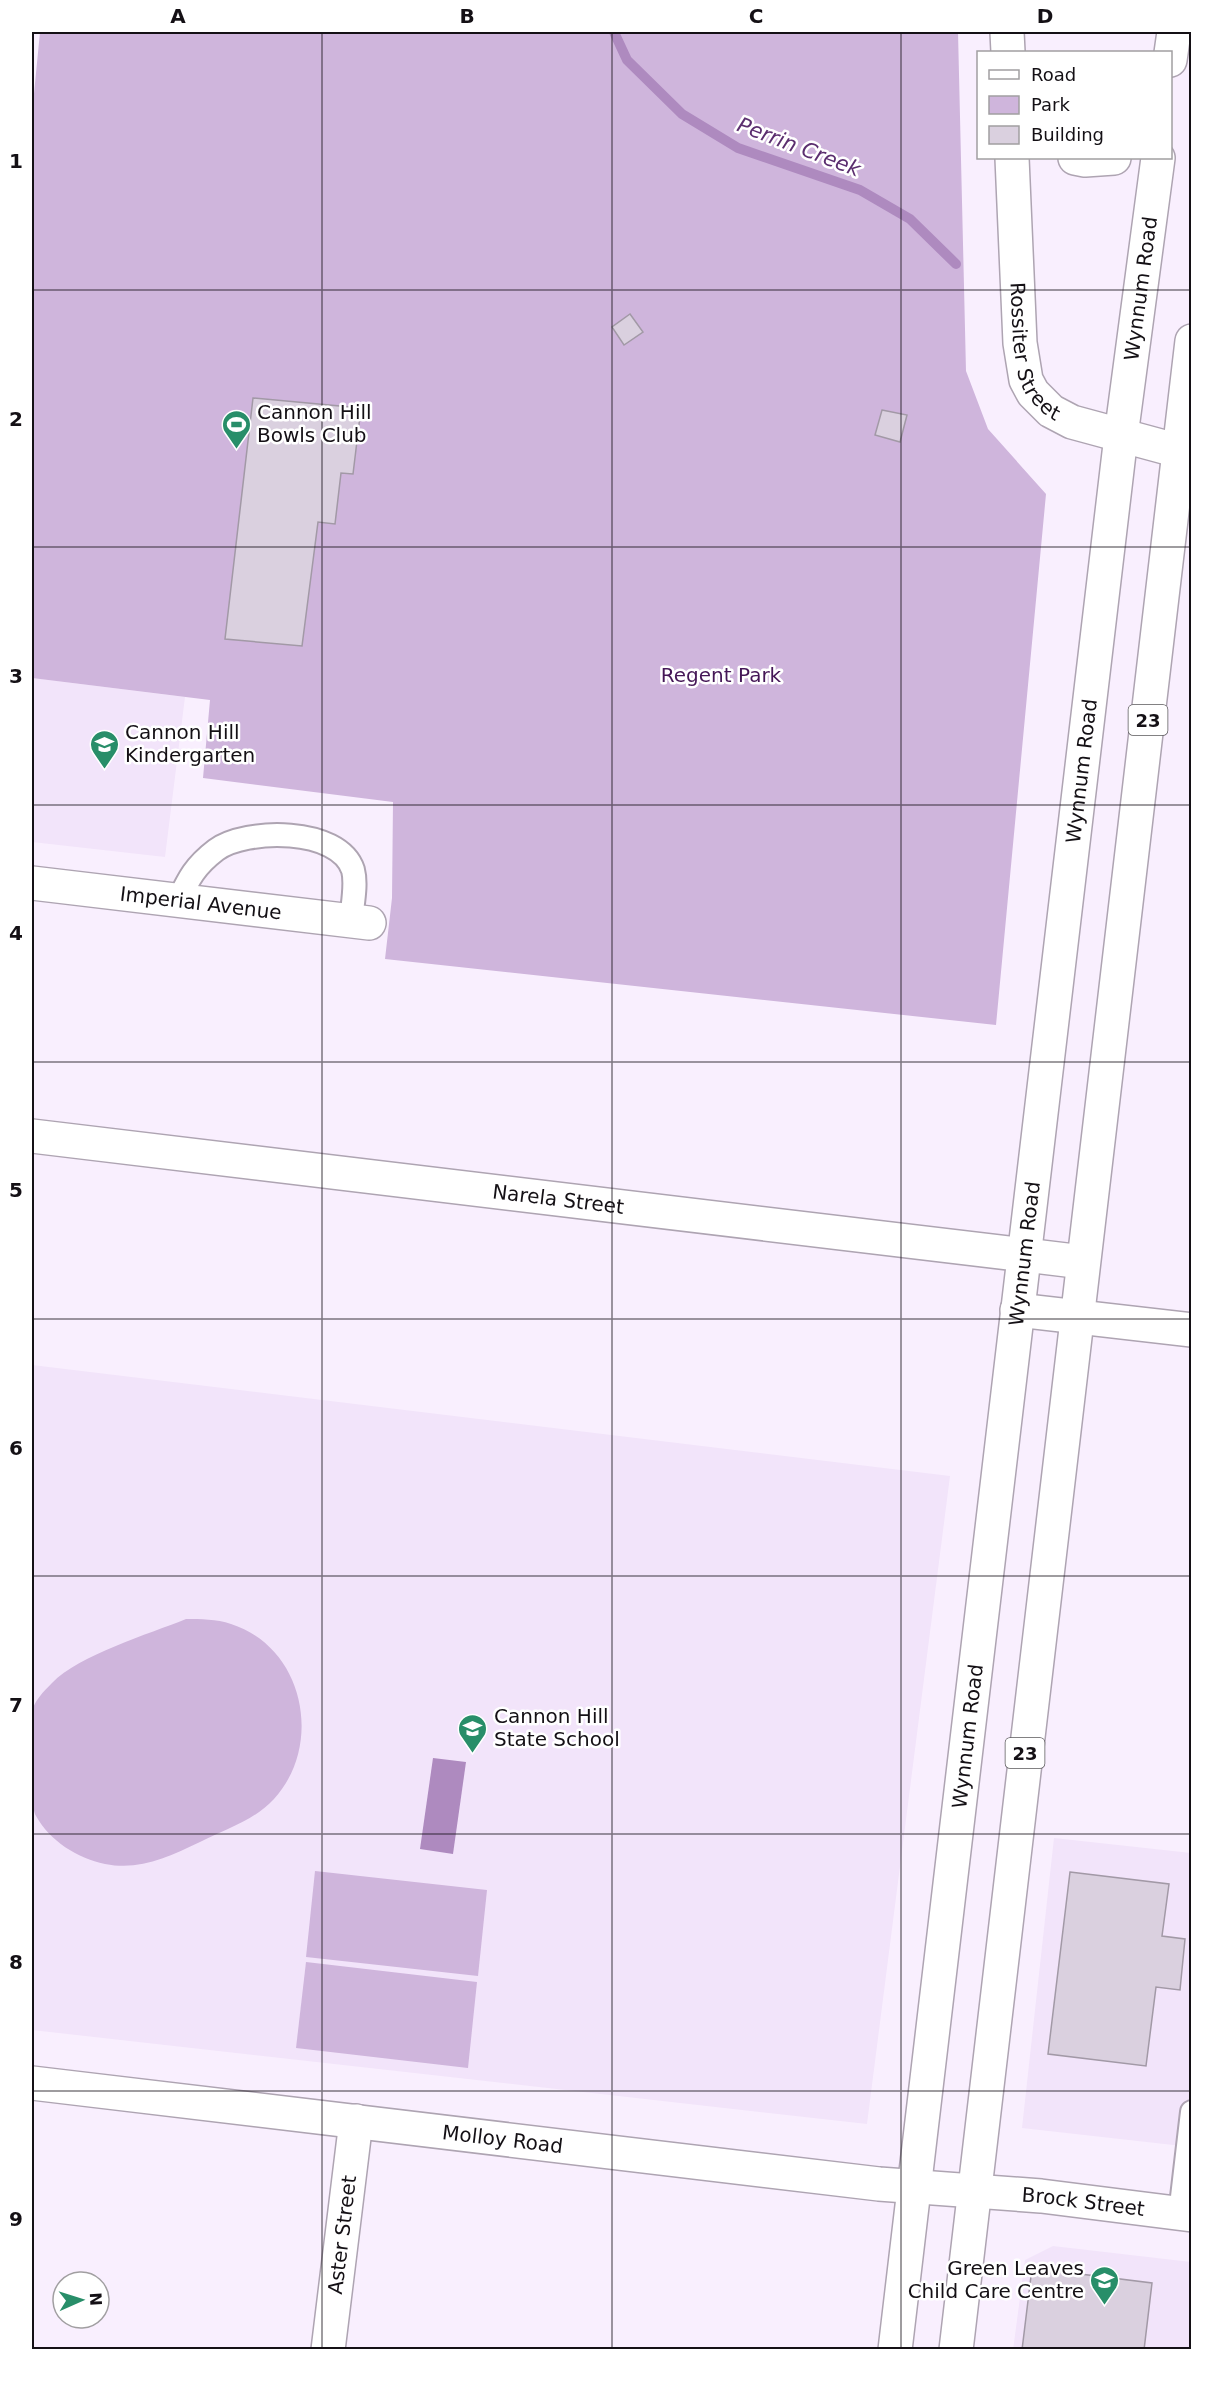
<svg xmlns="http://www.w3.org/2000/svg" width="1223" height="2381" font-family="'DejaVu Sans',sans-serif">
<rect width="100%" height="100%" fill="#f9effe"/>
<g fill="#f2e4fa">
<path d="M32,678l153,19 -20,160 -133,-15z"/>
<path d="M32,1365l918,111 -83,648 -835,-94z"/>
<path d="M1054,1838l137,15v294l-169,-19z"/>
<path d="M1053,2246l138,16v87l-178,1 12,-90z"/>
</g>
<g fill="#cfb5dc">
<path d="M40,32h918l8,339 22,58 58,65 -50,531 -611,-66 7,-61 1,-96 -190,-24 7,-78 -178,-22v-564z"/>
<path d="M186,1619c15,0 30,0 45,5 73,23 93,120 43,175 -19,21 -50,31 -74,43 -32,15 -60,29 -95,22 -28,-6 -55,-23 -69,-48 -7,-10 -7,-88 -4,-103 1,-11 12,-22 20,-30 27,-28 97,-49 134,-64z"/>
<path d="M315,1871l172,19 -9,86 -172,-19z"/>
<path d="M306,1962l171,20 -9,86 -172,-20z"/>
</g>
<path fill="#ae8abf" d="M433,1758l33,4 -13,92 -33,-5z"/>
<g fill="none" stroke-linecap="round" stroke-linejoin="round">
<path stroke="#ae8abf" stroke-width="10" d="M614,32l13,28 55,54 56,34 122,42 50,29 46,45"/>
</g>
<g fill="#dad0df" stroke="#a299a6" stroke-width="1.5">
<path d="M630,314l13,18 -19,13 -12,-18z"/>
<path d="M253,398l108,10 -8,66 -12,-1 -6,51 -17,-2 -16,124 -77,-7z"/>
<path d="M882,410l25,5 -7,27 -25,-7z"/>
<path d="M1070,1872l99,12 -7,52 23,3 -5,51 -24,-3 -10,79 -98,-12z"/>
<path d="M1032,2268l120,15 -8,67h-122z"/>
</g>
<g fill="none" stroke-linecap="round" stroke-linejoin="round">
<defs>
<g id="lane">
<path d="M178,901c11,-23 17,-35 38,-51 30,-22 123,-23 137,20 4,15 -1,36 -2,51"/>
<path d="M1180,2214l12,-102"/>
</g>
<g id="street">
<path d="M1007,32l1,20"/>
<path id="s1" d="M1012,158l8,185 6,37 7,13 18,18 21,11 107,29"/>
<path id="s2" d="M32,883l337,40"/>
<path id="s3" d="M32,1136l1051,126"/>
<path d="M1017,1310l175,20"/>
<path id="s4" d="M32,2083l847,101 162,12 151,19"/>
<path id="s5" d="M328,2350l28,-229"/>
</g>
<g id="primary">
<path d="M1170,60l4,-28"/>
<path d="M1075,158l10,2 29,-2"/>
<path id="s6" d="M895,2350l226,-1914 37,-278"/>
<path d="M956,2350l236,-2009"/>
</g>
</defs>
<use href="#lane" stroke="#aea4b2" stroke-width="26"/>
<use href="#street" stroke="#aea4b2" stroke-width="36"/>
<use href="#primary" stroke="#aea4b2" stroke-width="36"/>
<use href="#lane" stroke="#fff" stroke-width="22"/>
<use href="#street" stroke="#fff" stroke-width="33"/>
<use href="#primary" stroke="#fff" stroke-width="33"/>
</g>
<path fill="none" stroke="#141015" stroke-width="1.5" stroke-opacity="0.55" d="M322,32v2318M612,32v2318M901,32v2318M32,290h1160M32,547h1160M32,805h1160M32,1062h1160M32,1319h1160M32,1576h1160M32,1834h1160M32,2091h1160"/>
<defs>
<symbol id="stadium-pin" viewBox="-11 -11 22 30"><path d="M0 17L-7.5 6A9.5 9.5 0 1 1 7.5 6Z" fill="#288e69" stroke="#fff"/><path d="M0-5a6.5 5 0 1 0 0 10a6.5 5 0 1 0 0-10ZM-3.5-1.8h7v3.6h-7Z" fill="#fff"/></symbol>
<symbol id="school-pin" viewBox="-11 -11 22 30"><path d="M0 17L-7.5 6A9.5 9.5 0 1 1 7.5 6Z" fill="#288e69" stroke="#fff"/><path d="M0-5L7-2L0 1L-7-2ZM-4 1L0 2.5L4 1V4Q0 6-4 4Z" fill="#fff"/></symbol>
</defs>
<g fill-rule="evenodd">
<use href="#stadium-pin" x="220" y="408" width="33" height="45"/>
<use href="#school-pin" x="88" y="728" width="33" height="45"/>
<use href="#school-pin" x="456" y="1712" width="33" height="45"/>
<use href="#school-pin" x="1088" y="2264" width="33" height="45"/>
</g>
<g text-anchor="middle" dominant-baseline="central" stroke-width="5" stroke-linejoin="round" paint-order="stroke">
<g fill="#fff" stroke="#5a585b" stroke-width="1.5">
<rect x="1128.5" y="705" width="39" height="30" rx="4.5"/>
<rect x="1005.5" y="1738" width="39" height="30" rx="4.5"/>
</g>
<g font-size="18" font-weight="bold" fill="#141015">
<text x="1148" y="720">23</text>
<text x="1025" y="1753">23</text>
</g>
<g font-size="20" fill="#141015" stroke="#fff">
<text stroke="none"><textPath href="#s6" startOffset="2076">Wynnum Road</textPath></text>
<text stroke="none"><textPath href="#s1" startOffset="198">Rossiter Street</textPath></text>
<text stroke="none"><textPath href="#s6" startOffset="1590">Wynnum Road</textPath></text>
<text stroke="none"><textPath href="#s2" startOffset="170">Imperial Avenue</textPath></text>
<text stroke="none"><textPath href="#s3" startOffset="530">Narela Street</textPath></text>
<text stroke="none"><textPath href="#s6" startOffset="1104">Wynnum Road</textPath></text>
<text stroke="none"><textPath href="#s6" startOffset="618">Wynnum Road</textPath></text>
<text stroke="none"><textPath href="#s4" startOffset="474">Molloy Road</textPath></text>
<text stroke="none"><textPath href="#s4" startOffset="1058">Brock Street</textPath></text>
<text stroke="none"><textPath href="#s5" startOffset="116">Aster Street</textPath></text>
</g>
<g font-size="20" fill="#141015" stroke="#fff" text-anchor="start">
<text x="257" y="412">Cannon Hill<tspan x="257" dy="23">Bowls Club</tspan></text>
<text x="125" y="732">Cannon Hill<tspan x="125" dy="23">Kindergarten</tspan></text>
<text x="494" y="1716">Cannon Hill<tspan x="494" dy="23">State School</tspan></text>
<text x="1084" y="2268" text-anchor="end">Green Leaves<tspan x="1084" dy="23">Child Care Centre</tspan></text>
</g>
<g font-size="20" fill="#451757" stroke="#fff">
<text x="721" y="675">Regent Park</text>
</g>
<g font-size="21" font-style="italic" fill="#5b2e6f" stroke="#fff">
<text transform="translate(799 147) rotate(21)">Perrin Creek</text>
</g>
</g>
<rect width="1223" height="2381" fill="none" stroke="#ffffff" stroke-width="66"/>
<rect x="977" y="51" width="195" height="108" fill="#ffffff" stroke="#a19fa1" stroke-width="1.5"/>
<rect x="989" y="70" width="30" height="9" fill="#ffffff" stroke="#a19fa1" stroke-width="1.5"/>
<text x="1031" y="81" font-size="18" fill="#141015">Road</text>
<rect x="989" y="96" width="30" height="18" fill="#cfb5dc" stroke="#a19fa1" stroke-width="1.5"/>
<text x="1031" y="111" font-size="18" fill="#141015">Park</text>
<rect x="989" y="126" width="30" height="18" fill="#dad0df" stroke="#a19fa1" stroke-width="1.5"/>
<text x="1031" y="141" font-size="18" fill="#141015">Building</text>
<g transform="translate(81 2300) rotate(87)"><circle r="28" fill="#ffffff" stroke="#a19fa1" stroke-width="1.5"/>
<path d="M0-4.5L10 22L0 15L-10 22Z" fill="#288e69"/>
<text y="-9" font-size="16" font-weight="bold" text-anchor="middle" fill="#141015">N</text>
</g>
<rect x="33" y="33" width="1157" height="2315" fill="none" stroke="#141015" stroke-width="2"/>
<g font-size="20" text-anchor="middle" font-weight="bold" fill="#141015">
<text x="178" y="23">A</text>
<text x="467" y="23">B</text>
<text x="756" y="23">C</text>
<text x="1045" y="23">D</text>
<text x="16" y="168">1</text>
<text x="16" y="426">2</text>
<text x="16" y="683">3</text>
<text x="16" y="940">4</text>
<text x="16" y="1197">5</text>
<text x="16" y="1455">6</text>
<text x="16" y="1712">7</text>
<text x="16" y="1969">8</text>
<text x="16" y="2226">9</text>
</g>
</svg>
